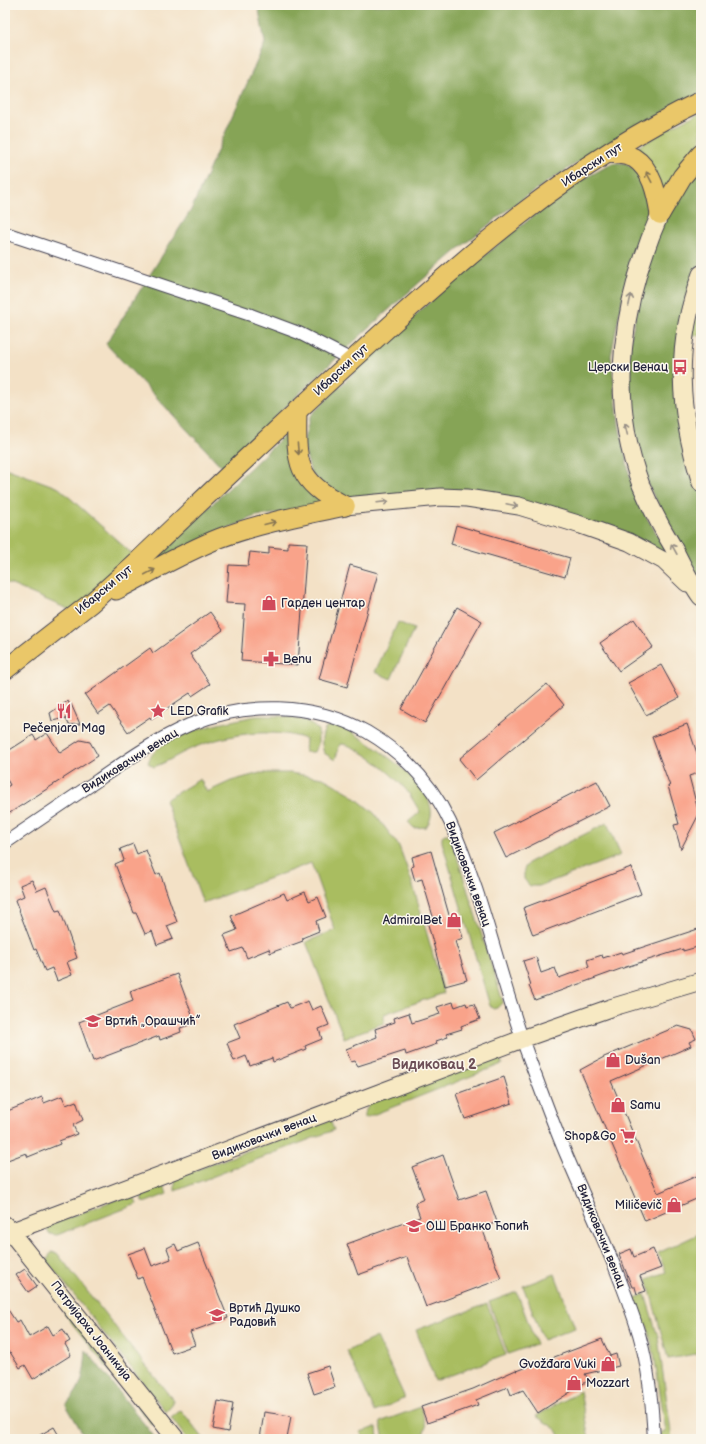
<svg xmlns="http://www.w3.org/2000/svg" width="706" height="1444" font-family="'Balsamiq Sans',sans-serif">
<rect width="100%" height="100%" fill="#fbf7ec"/>
<filter id="ink" filterUnits="userSpaceOnUse"><feTurbulence type="fractalNoise" baseFrequency=".025" numOctaves="2"/><feDisplacementMap in="SourceGraphic" scale="8" xChannelSelector="R" yChannelSelector="G"/><feConvolveMatrix kernelMatrix="1 2 1 2 8 2 1 2 1" color-interpolation-filters="sRGB"/></filter>
<filter id="wash" filterUnits="userSpaceOnUse"><feTurbulence type="fractalNoise" baseFrequency=".012" numOctaves="4" result="noise"/><feDisplacementMap in="SourceGraphic" scale="16" xChannelSelector="R" yChannelSelector="G"/><feGaussianBlur stdDeviation="0.9" result="paint"/><feColorMatrix in="noise" values="0 0 0 0 0 0 0 0 0 0 0 0 0 0 0 0 0 1.4 0 .05"/><feComposite in="paint" operator="in"/></filter>
<g filter="url(#wash)">
<rect width="100%" height="100%" fill="#f3e1c6"/>
<g fill="#a9bd61" stroke="#66704e">
<path d="M701,112v38l-39,53 -31,-52 44,-26z"/>
<path d="M701,296v40l-10,-1z"/>
<path d="M5,468l54,20 80,72 -62,53 -72,-31z"/>
<path d="M398,622l16,7 -23,50 -16,-7z"/>
<path d="M256,716c21,0 46,-2 62,14v14l-4,8h-9l1,-13c-35,-12 -79,-5 -113,9 -13,5 -25,14 -39,19l-6,-4c7,-29 83,-42 108,-47z"/>
<path d="M331,723l8,1c23,15 115,68 87,103l-12,1 -6,-6 12,-10c-4,-7 -8,-14 -13,-21 -10,-13 -50,-48 -67,-47l-5,16 -11,-7c-4,-11 -3,-23 7,-30z"/>
<path d="M260,773h30l33,5 25,14 26,21 25,33 13,36 32,111 -60,21v9l-40,15 -38,-96 29,-12 -24,-67 -108,40 -38,-103 35,-21 7,13 24,-11z"/>
<path d="M607,823l14,32 -82,31h-9l-6,-7v-10l5,-7z"/>
<path d="M445,834h3l3,4 52,164 -6,6 -4,1 -3,-3 -48,-164v-6z"/>
<path d="M495,1057h5l2,7 -137,54v-6l4,-9z"/>
<path d="M330,1120l4,10 -159,61v-13z"/>
<path d="M163,1183l4,11 -23,9 -4,-12z"/>
<path d="M133,1193l4,11 -80,31 -7,-1 -6,-7z"/>
<path d="M701,1233v120l-33,6 -21,-80 19,-7 -8,-19z"/>
<path d="M51,1252l6,1 116,147v4l-7,8 -119,-151z"/>
<path d="M555,1274l20,54 -32,12 -20,-54z"/>
<path d="M517,1292l19,52 -28,10 -19,-52z"/>
<path d="M645,1294l13,43 14,102h-12v-6l6,-1 -12,-78 -7,-29h-5l-9,-26z"/>
<path d="M487,1304l19,51 -71,26 -19,-51z"/>
<path d="M66,1311l89,111 -3,3 -88,-112z"/>
<path d="M377,1337l28,61 -30,14 -28,-61z"/>
<path d="M580,1391l9,48h-27l-5,-9 -21,-14z"/>
<path d="M421,1407l5,20 -5,12h-37l-4,-17z"/>
<path d="M181,1410l23,29h-17l-16,-21z"/>
<path d="M377,1427l1,12h-13l-5,-7z"/>
</g>
<g fill="#86a457" stroke="#546349">
<path d="M258,5h443v89c-69,36 -137,73 -199,120 -100,78 -189,166 -279,254l-117,-124 85,-134 74,-167z"/>
<path d="M613,163h13l14,10 12,37 -7,23 -12,28 -11,39 -11,56 8,69 12,57 16,36 24,39 -149,-52 -169,-6 -23,-7 -19,-19 -8,-29 7,-28 73,-72 74,-66 85,-69 38,-28z"/>
<path d="M701,165v96l-8,19 -7,174 15,41v86l-50,-90 -14,-37 -11,-95 25,-111 23,-48z"/>
<path d="M290,430l4,31 44,45 -82,10 -109,50z"/>
<path d="M86,1350l70,89h-70l-20,-34c17,-19 18,-30 20,-55z"/>
</g>
<g id="blocks">
<g fill="#f9a38a">
<path d="M456,525l114,33 -5,19 -114,-33z"/>
<path d="M288,542l19,1 -9,122 -57,-4 4,-57 -19,-1 3,-38 19,1 2,-14 19,2v-7l19,2z"/>
<path d="M350,565l28,8 -31,114 -28,-8z"/>
<path d="M457,607l25,14 -57,102 -24,-14z"/>
<path d="M210,612l13,18 -33,24 20,30 -18,12 -2,-3 -39,26 -1,-2 -22,15 -18,-26 -12,8 -13,-19 65,-47 3,5z"/>
<path d="M634,619l19,28 -34,24 -19,-28z"/>
<path d="M661,665l18,33 -33,17 -18,-32z"/>
<path d="M547,684l17,21 -88,75 -17,-21z"/>
<path d="M68,701l2,4 1,-1 9,20 -11,1 -3,-7 -14,3 -2,-8z"/>
<path d="M687,724l12,35 2,-1v14l-12,4 10,38 -18,35 -7,-24 5,-1 -11,-38h2l-18,-49z"/>
<path d="M47,733l13,20 20,-13 10,2 8,14 -93,60v-28l5,-3 -5,-9v-23l28,-18 3,5z"/>
<path d="M597,781l13,25 -104,52 -12,-25z"/>
<path d="M133,844l4,10 9,-4 10,25 4,-2 17,49 -10,4 6,13 -16,6 -5,-14 -7,3 -9,-21h-2l-19,-49 9,-4 -4,-11z"/>
<path d="M431,851l18,64 7,-2 7,25 -8,3 12,39 -22,6 -18,-65 7,-1 -12,-41 -7,2 -4,-14 3,-1 -2,-9z"/>
<path d="M631,867l10,27 -108,41 -10,-27z"/>
<path d="M32,880l5,11 9,-4 10,24 4,-1 17,48 -10,4 5,13 -15,6 -5,-13 -7,3 -9,-22 -2,1 -19,-50 9,-4 -4,-11z"/>
<path d="M305,892l4,9 9,-4 8,20 -10,4 3,10 -17,7 1,3 -33,12 -1,-4 -22,9 -4,-10 -12,4 -7,-17 13,-5 -6,-14 53,-23 3,7z"/>
<path d="M701,928v18l-18,5v-2l-57,18 -91,33 -6,-14 2,-1 -8,-24 13,-4 5,16 14,-5 4,10 30,-11 -2,-7 15,-5 1,3 18,-6 1,2z"/>
<path d="M177,974l18,49 -15,5 1,4 -21,8 -1,-4 -66,25 -14,-39 54,-21 -3,-10z"/>
<path d="M308,1001l4,9 9,-4 8,19 -10,4 3,10 -17,7 1,3 -33,13 -1,-4 -22,8 -4,-10 -12,5 -7,-18 13,-5 -6,-14 53,-22 3,6z"/>
<path d="M453,1002l2,5 11,-4 1,3 7,-2 6,15 -19,7 1,3 -16,5 2,3 -12,4 1,3 -31,11 -1,-4 -47,15 -3,-5 -4,1 -5,-13 31,-12 -2,-8 20,-7 -1,-4 15,-5 3,10 28,-9 -3,-7z"/>
<path d="M678,1026l14,4 4,9 -7,3 2,4 -80,35 47,112 43,-19v23l-56,24 -65,-151 24,-13z"/>
<path d="M504,1077l8,26 -47,16 -9,-25z"/>
<path d="M62,1096l4,9 10,-4 7,19 -10,5 4,9 -18,7 1,3 -32,13 -2,-4 -21,8v-49l37,-15 2,6z"/>
<path d="M443,1155l16,45 27,-9 11,31 -15,6 19,51 -75,28 -19,-50 -49,18 -11,-31 73,-27 -5,-14 9,-4 -12,-32z"/>
<path d="M198,1243l30,75 -38,14 5,13 -23,8 -30,-76 -4,2 -10,-25 17,-6 7,18 19,-7 -4,-11 8,-4 3,7z"/>
<path d="M631,1249l3,8 19,-8 8,19 -21,8 6,15 -9,3 -2,-7h-3l-13,-33z"/>
<path d="M25,1269l12,17 -9,6 -12,-17z"/>
<path d="M5,1305l11,17 4,-2 9,17 19,-11 5,9 10,-6 7,12 -5,3 6,11 -38,24 -8,-14 -5,3 -10,-16 -5,3z"/>
<path d="M602,1339l8,17 6,-2 3,12 -34,8 4,6 -51,33 -15,-23 -12,5 -3,-8 -32,13 2,5 -51,18 -6,-16 52,-18 43,-19 1,1z"/>
<path d="M328,1366l7,21 -21,7 -7,-21z"/>
<path d="M218,1401l15,3 -5,28 -15,-3z"/>
<path d="M264,1412l27,4 -4,23h-27z"/>
<path d="M54,1427l7,12h-28z"/>
</g>
</g>
</g>
<g filter="url(#ink)">
<use href="#blocks" fill-opacity="0" stroke="#413f50" stroke-width="1"/>
<g fill="none" stroke-linecap="round" stroke-linejoin="round">
<defs>
<g id="street">
<path d="M5,233l246,82 48,18 53,27"/>
<path d="M5,843c31,-21 62,-42 93,-63 29,-20 59,-41 91,-55 57,-24 124,-23 178,7 36,21 65,52 83,90 35,76 50,159 79,236 11,30 22,60 34,89 26,62 56,122 76,187 10,34 13,70 15,105"/>
</g>
<g id="secondary">
<path d="M660,214c-38,86 -53,181 -19,271 9,21 20,42 32,62 9,17 17,35 28,50"/>
<path d="M701,274c-27,72 -23,136 0,209"/>
<path d="M345,506l95,-9 27,1 52,8 62,19 48,17 35,19 23,22"/>
<path d="M5,1225l171,214"/>
<path d="M5,1234l517,-195 88,-31 91,-27"/>
</g>
<g id="primary">
<path d="M609,153c8,1 17,1 25,5 18,11 23,37 26,56"/>
<path d="M660,214l22,-37 19,-23"/>
<path d="M297,410c-1,53 -2,70 48,96"/>
<path d="M116,590c35,-18 68,-38 104,-52 40,-15 83,-23 125,-32"/>
<path d="M5,670l86,-67 48,-43c73,-69 145,-138 219,-205 104,-96 214,-193 343,-254"/>
</g>
</defs>
<use href="#street" stroke="#413f50" stroke-width="14"/>
<use href="#secondary" stroke="#413f50" stroke-width="19"/>
<use href="#primary" stroke="#413f50" stroke-width="21"/>
<use href="#street" stroke="#fff" stroke-width="12"/>
<use href="#secondary" stroke="#f7e9c3" stroke-width="17"/>
<use href="#primary" stroke="#eac769" stroke-width="19"/>
</g>
<defs><path id="oneway-shaft" d="M-6 0H5M1.5-3L5.5 0L1.5 3" fill="none" stroke-width="1.6" stroke-linecap="round" stroke-linejoin="round"/></defs>
<g stroke="#867452">
<use href="#oneway-shaft" transform="translate(649 177) rotate(-118)"/>
<use href="#oneway-shaft" transform="translate(298 449) rotate(84)"/>
<use href="#oneway-shaft" transform="translate(270 523) rotate(-14)"/>
<use href="#oneway-shaft" transform="translate(150 572) rotate(-28)"/>
</g>
<g stroke="#978f86">
<use href="#oneway-shaft" transform="translate(630 300) rotate(-78)"/>
<use href="#oneway-shaft" transform="translate(626 429) rotate(-103)"/>
<use href="#oneway-shaft" transform="translate(383 502) rotate(-7)"/>
<use href="#oneway-shaft" transform="translate(512 505) rotate(12)"/>
<use href="#oneway-shaft" transform="translate(674 549) rotate(-119)"/>
</g>
</g>
<defs>
<symbol id="bus-bare" viewBox="-9 -9 18 18"><path d="M-5-6H5V4H4V6H2V4H-2V6H-4V4H-5ZM-3.5-4V0h7V-4ZM-3.5 1.2v1.5H-2V1.2ZM2 1.2v1.5H3.5V1.2Z" fill="#d1495b" stroke="#fbf7ec" stroke-width="2.5" paint-order="stroke"/></symbol>
<symbol id="shop-bare" viewBox="-9 -9 18 18"><path d="M-5-2.5h2.3a2.7 3.5 0 0 1 5.4 0H5L5.5 6h-11ZM-1.5-2.5h3a1.5 2.3 0 0 0-3 0Z" fill="#d1495b" stroke="#fbf7ec" stroke-width="2.5" paint-order="stroke"/></symbol>
<symbol id="pharmacy-bare" viewBox="-9 -9 18 18"><path d="M-2-6h4v4h4v4h-4v4h-4v-4h-4v-4h4Z" fill="#d1495b" stroke="#fbf7ec" stroke-width="2.5" paint-order="stroke"/></symbol>
<symbol id="restaurant-bare" viewBox="-9 -9 18 18"><path d="M-5-6h1v4h1v-4h1v4h1v-4h1v5L-1.5 .5V6h-2V.5L-5-1ZM5-6V6H3V1.5H1.5Q1.5-4 5-6Z" fill="#d1495b" stroke="#fbf7ec" stroke-width="2.5" paint-order="stroke"/></symbol>
<symbol id="sight-bare" viewBox="-9 -9 18 18"><path d="M0-6L1.8-2.2L6-1.7L2.9 1.2L3.7 5.4L0 3.3L-3.7 5.4L-2.9 1.2L-6-1.7L-1.8-2.2Z" fill="#d1495b" stroke="#fbf7ec" stroke-width="2.5" paint-order="stroke"/></symbol>
<symbol id="school-bare" viewBox="-9 -9 18 18"><path d="M0-5L7-2L0 1L-7-2ZM-4 1L0 2.5L4 1V4Q0 6-4 4Z" fill="#d1495b" stroke="#fbf7ec" stroke-width="2.5" paint-order="stroke"/></symbol>
<symbol id="supermarket-bare" viewBox="-9 -9 18 18"><path d="M-6-5.5h2.5l.6 2H6L4.5 2H-2.5L-4.4-4H-6ZM-1.5 3.2a1.3 1.3 0 1 0 .1 0ZM3 3.2a1.3 1.3 0 1 0 .1 0Z" fill="#d1495b" stroke="#fbf7ec" stroke-width="2.5" paint-order="stroke"/></symbol>
</defs>
<g fill-rule="evenodd">
<use href="#bus-bare" x="669" y="356" width="22" height="22"/>
<use href="#shop-bare" x="258" y="592" width="22" height="22"/>
<use href="#pharmacy-bare" x="260" y="648" width="22" height="22"/>
<use href="#restaurant-bare" x="53" y="700" width="22" height="22"/>
<use href="#sight-bare" x="147" y="700" width="22" height="22"/>
<use href="#shop-bare" x="443" y="909" width="22" height="22"/>
<use href="#school-bare" x="82" y="1010" width="22" height="22"/>
<use href="#shop-bare" x="602" y="1049" width="22" height="22"/>
<use href="#shop-bare" x="607" y="1094" width="22" height="22"/>
<use href="#supermarket-bare" x="617" y="1125" width="22" height="22"/>
<use href="#shop-bare" x="663" y="1194" width="22" height="22"/>
<use href="#school-bare" x="403" y="1215" width="22" height="22"/>
<use href="#school-bare" x="206" y="1304" width="22" height="22"/>
<use href="#shop-bare" x="597" y="1353" width="22" height="22"/>
<use href="#shop-bare" x="563" y="1372" width="22" height="22"/>
</g>
<g text-anchor="middle" dominant-baseline="central" stroke-width="3" stroke-linejoin="round" paint-order="stroke">
<g font-size="12" fill="#22223b" stroke="#fbf7ec">
<text transform="translate(592 165) rotate(-33)">Ибарски пут</text>
<text transform="translate(341 370) rotate(-43)">Ибарски пут</text>
<text transform="translate(104 590) rotate(-40)">Ибарски пут</text>
<text transform="translate(130 761) rotate(-32)">Видиковачки венац</text>
<text transform="translate(468 874) rotate(70)">Видиковачки венац</text>
<text transform="translate(264 1137) rotate(-21)">Видиковачки венац</text>
<text transform="translate(601 1236) rotate(68)">Видиковачки венац</text>
<text transform="translate(91 1331) rotate(52)">Патријарха Јоаникија</text>
</g>
<g font-size="12" fill="#22223b" stroke="#fbf7ec" text-anchor="start">
<text x="668" y="367" text-anchor="end">Церски Венац</text>
<text x="281" y="603">Гарден центар</text>
<text x="283" y="659">Benu</text>
<text x="170" y="711">LED Grafik</text>
<text x="64" y="728" text-anchor="middle">Pečenjara Mag</text>
<text x="442" y="920" text-anchor="end">AdmiralBet</text>
<text x="105" y="1021">Вртић „Орашчић”</text>
<text x="625" y="1060">Dušan</text>
<text x="630" y="1105">Samu</text>
<text x="616" y="1136" text-anchor="end">Shop&amp;Go</text>
<text x="662" y="1205" text-anchor="end">Miličevič</text>
<text x="426" y="1226">ОШ Бранко Ћопић</text>
<text x="229" y="1308">Вртић Душко<tspan x="229" dy="14">Радовић</tspan></text>
<text x="596" y="1364" text-anchor="end">Gvožđara Vuki</text>
<text x="586" y="1383">Mozzart</text>
</g>
<g font-size="14" font-weight="bold" fill="#6d4f57" stroke="#fbf7ec">
<text x="434" y="1064">Видиковац 2</text>
</g>
</g>
<rect width="706" height="1444" fill="none" stroke="#fbf7ec" stroke-width="20"/>
</svg>
